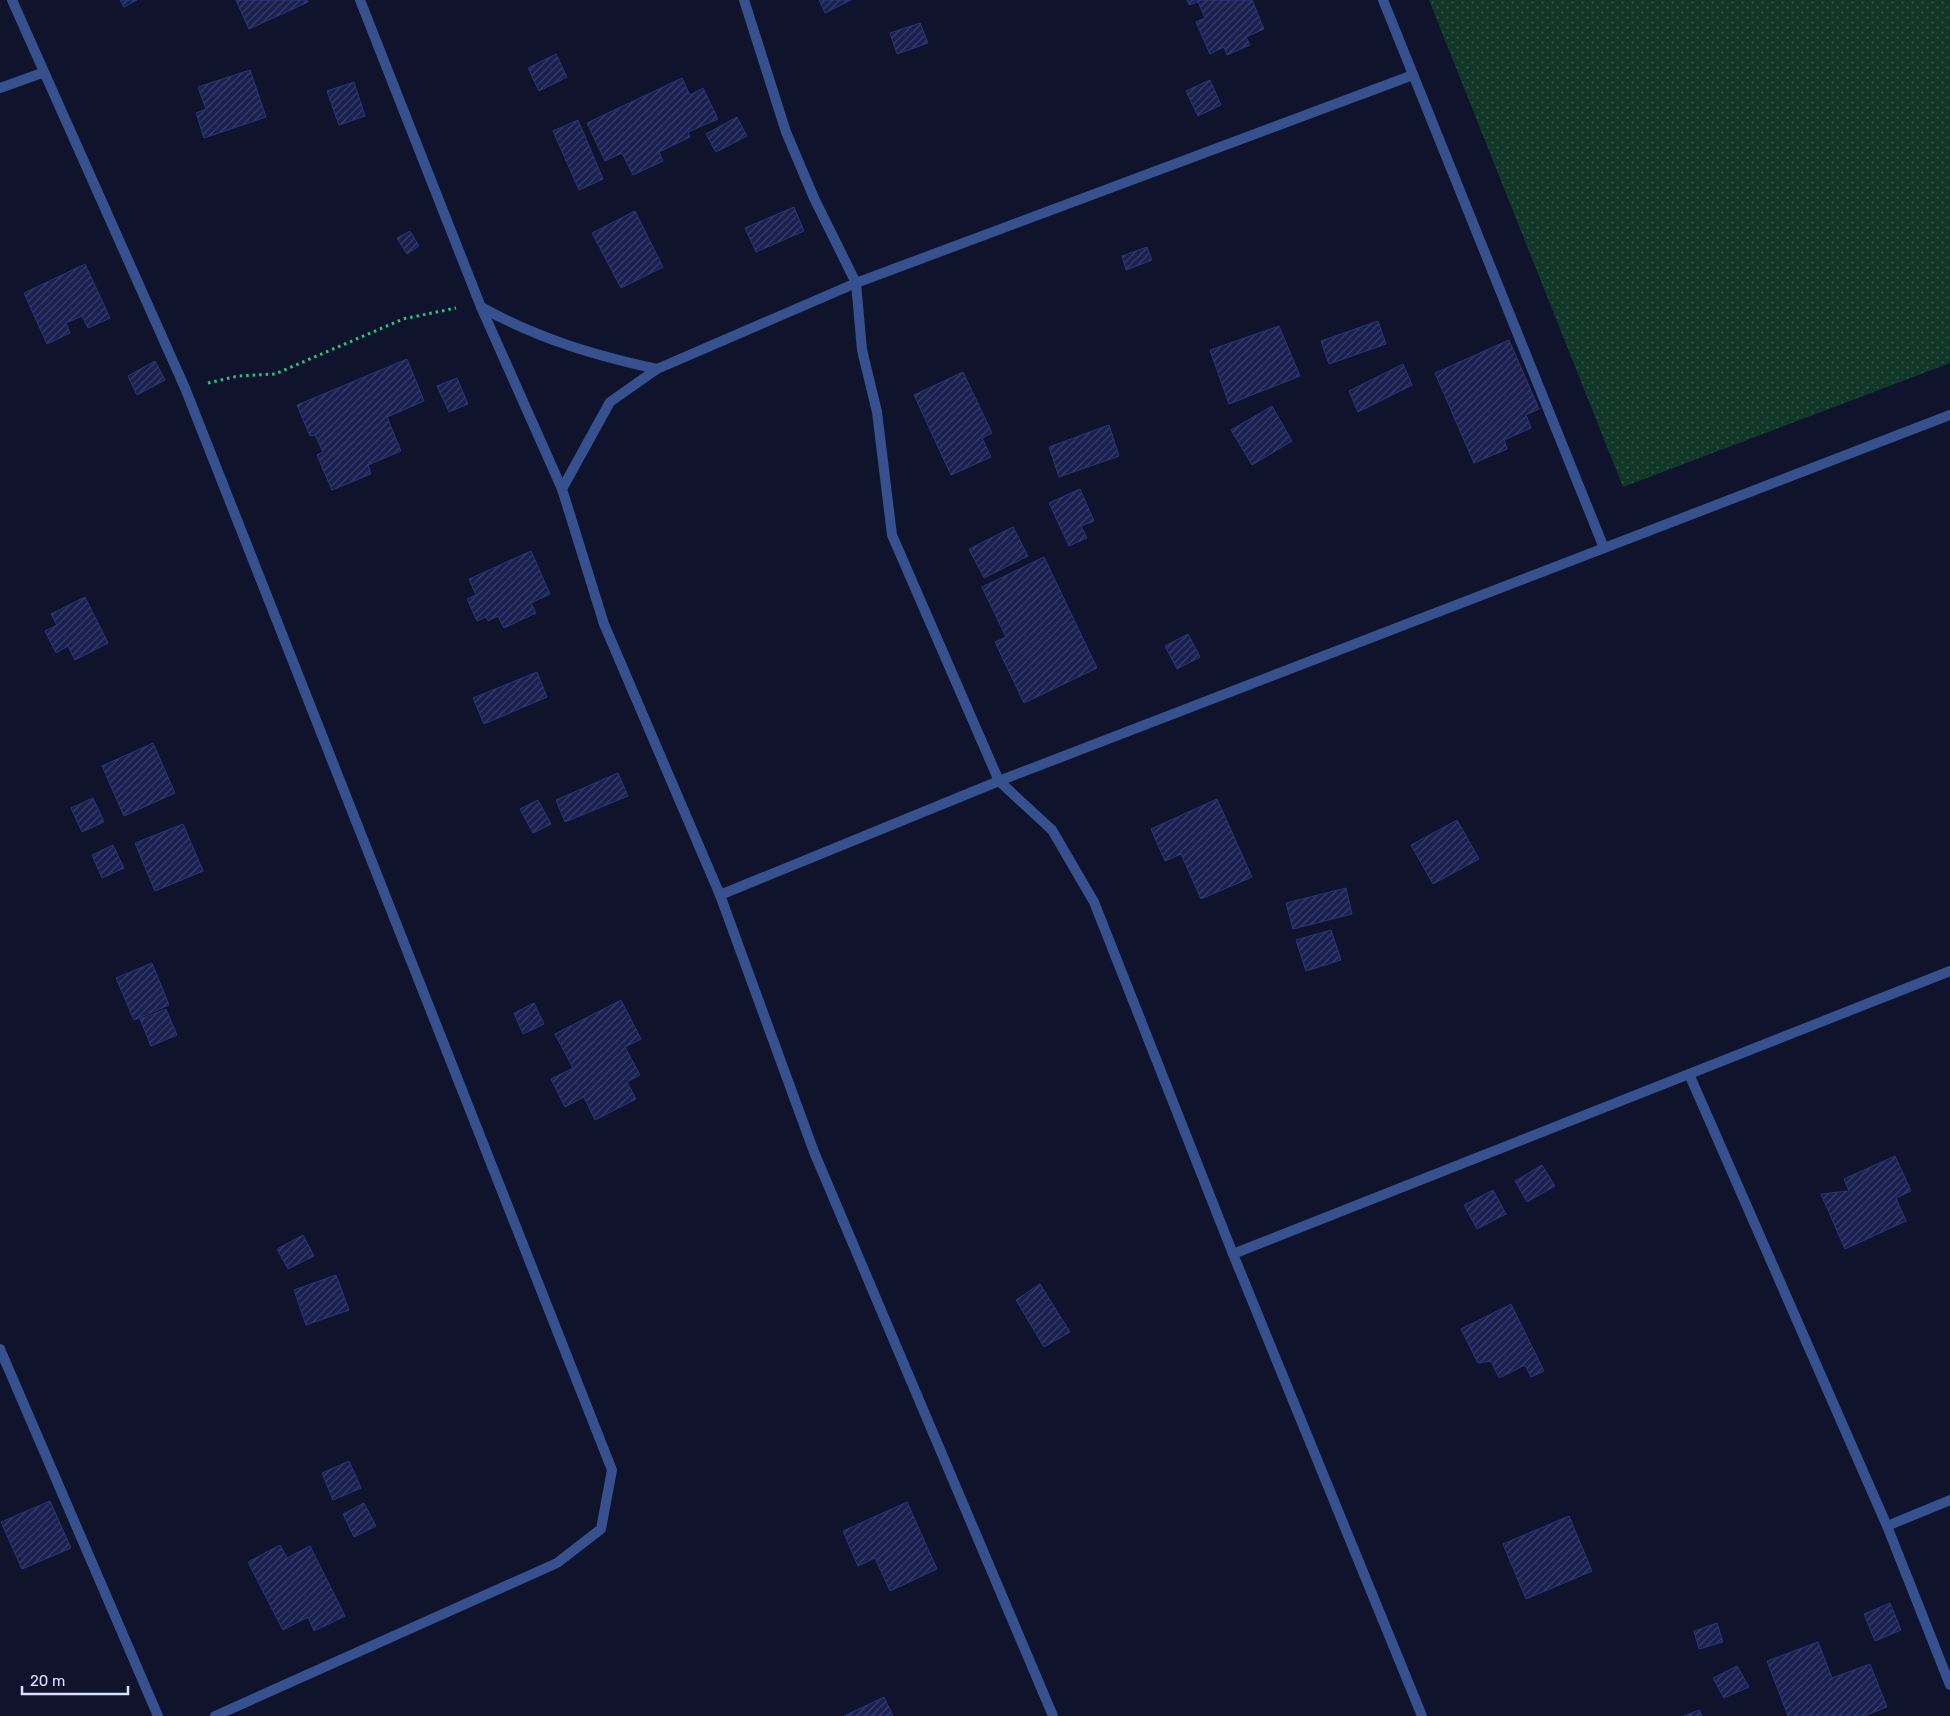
<svg xmlns="http://www.w3.org/2000/svg" width="1950" height="1716" font-family="Rubik,sans-serif">
<defs>
<pattern id="grass-dots" width="8" height="8" patternUnits="userSpaceOnUse" patternTransform="scale(1.25)"><rect width="8" height="8" fill="#113729"/><path d="M2 2h.1M6 6h.1" fill="none" stroke="#335449" stroke-width="1.8" stroke-linecap="round"/></pattern>
<pattern id="building-hatch" width="6" height="6" patternUnits="userSpaceOnUse" patternTransform="scale(1.25)"><rect width="6" height="6" fill="#1a204f"/><path d="M-1 1l2-2M0 6l6-6M5 7l2-2" fill="none" stroke="#3b4069"/></pattern>
</defs>
<rect width="100%" height="100%" fill="#0f142c"/>
<path fill="url(#grass-dots)" d="M1429,0h521v363l-327,124z"/>
<g fill="url(#building-hatch)" stroke="#2a357c">
<path d="M120,0h17l-13,7z"/>
<path d="M236,0h71l1,2 -59,27z"/>
<path d="M819,0h32l-26,13z"/>
<path d="M1187,0h65l12,29 -18,8 4,8 -23,10 -3,-8 -14,7 -14,-32 9,-4 -7,-16 -9,3z"/>
<path d="M920,23l8,20 -31,11 -7,-21z"/>
<path d="M556,54l11,23 -28,14 -11,-23z"/>
<path d="M250,70l16,47 -62,21 -8,-25 10,-4 -8,-22z"/>
<path d="M682,78l8,17 13,-7 15,31 -30,13 2,5 -31,15 4,9 -30,14 -11,-22 -17,8 -18,-38z"/>
<path d="M1210,80l11,25 -23,11 -12,-25z"/>
<path d="M354,82l11,34 -26,9 -12,-34z"/>
<path d="M737,117l10,19 -31,16 -10,-18z"/>
<path d="M578,120l25,59 -24,11 -26,-59z"/>
<path d="M794,207l10,24 -48,21 -11,-24z"/>
<path d="M635,211l28,56 -42,21 -29,-55z"/>
<path d="M410,231l9,15 -12,8 -10,-16z"/>
<path d="M1147,247l5,13 -26,10 -4,-14z"/>
<path d="M85,264l25,54 -22,10 -6,-12 -16,7 4,10 -23,11 -23,-51z"/>
<path d="M1378,321l8,23 -57,20 -8,-23z"/>
<path d="M1279,326l21,50 -71,28 -19,-54z"/>
<path d="M1509,340l30,69 -13,6 5,13 -27,12 3,9 -33,14 -39,-90z"/>
<path d="M407,359l17,42 -37,16 14,34 -33,14 3,9 -39,16 -15,-35 6,-3 -8,-17 -5,1 -13,-31z"/>
<path d="M155,361l10,19 -28,15 -9,-19z"/>
<path d="M1403,364l9,21 -54,27 -9,-21z"/>
<path d="M963,372l29,61 -10,5 9,19 -40,18 -37,-80z"/>
<path d="M457,378l11,26 -19,8 -12,-26z"/>
<path d="M1272,406l20,35 -40,24 -21,-35z"/>
<path d="M1109,425l10,31 -60,21 -10,-30z"/>
<path d="M1080,489l14,32 -13,5 6,12 -18,8 -20,-43z"/>
<path d="M1013,527l15,29 -44,22 -15,-29z"/>
<path d="M531,551l19,43 -19,9 5,10 -32,15 -6,-12 -10,5 -2,-4 -9,4 -10,-22 9,-4 -7,-16z"/>
<path d="M1044,557l53,111 -73,35 -29,-61 11,-5 -24,-50z"/>
<path d="M85,597l23,46 -33,17 -7,-14 -12,7 -11,-22 12,-6 -6,-11z"/>
<path d="M1188,634l12,23 -23,12 -12,-23z"/>
<path d="M537,672l10,25 -63,27 -11,-26z"/>
<path d="M153,743l22,50 -51,23 -22,-50z"/>
<path d="M618,773l10,23 -63,26 -9,-22z"/>
<path d="M93,798l11,24 -22,10 -11,-24z"/>
<path d="M1217,799l35,78 -51,22 -20,-45 -16,7 -14,-32z"/>
<path d="M538,800l13,24 -18,9 -13,-24z"/>
<path d="M1457,820l22,39 -46,25 -22,-39z"/>
<path d="M183,824l20,47 -48,20 -20,-48z"/>
<path d="M113,845l11,23 -22,10 -10,-23z"/>
<path d="M1346,888l6,26 -59,15 -7,-26z"/>
<path d="M1331,930l10,30 -35,11 -10,-31z"/>
<path d="M152,963l17,42 -35,15 -18,-42z"/>
<path d="M621,1000l20,39 -16,8 15,28 -13,7 9,17 -41,21 -11,-23 -19,10 -14,-28 22,-11 -18,-34z"/>
<path d="M534,1003l10,21 -21,10 -9,-21z"/>
<path d="M166,1009l11,26 -26,11 -11,-27z"/>
<path d="M1895,1156l16,35 -15,7 10,23 -61,28 -24,-55 28,-3 -5,-12z"/>
<path d="M1542,1165l13,21 -28,16 -12,-21z"/>
<path d="M1493,1190l13,24 -29,15 -13,-24z"/>
<path d="M303,1235l11,21 -26,13 -11,-20z"/>
<path d="M336,1275l13,35 -43,15 -12,-35z"/>
<path d="M1040,1284l30,48 -26,15 -28,-47z"/>
<path d="M1511,1304l33,67 -13,6 -6,-12 -26,13 -8,-17 -13,2 -17,-34z"/>
<path d="M349,1461l12,27 -28,12 -11,-27z"/>
<path d="M50,1501l21,47 -49,21 -21,-47z"/>
<path d="M907,1502l30,67 -47,22 -15,-33 -17,8 -15,-35z"/>
<path d="M364,1503l12,23 -22,11 -11,-23z"/>
<path d="M1569,1516l23,55 -66,28 -23,-55z"/>
<path d="M280,1545l7,13 23,-12 35,70 -31,15 -6,-14 -25,13 -35,-68z"/>
<path d="M1890,1603l11,27 -26,11 -11,-27z"/>
<path d="M1717,1623l6,19 -24,7 -5,-18z"/>
<path d="M1818,1642l14,36 38,-14 17,43 -23,9h-76l-21,-55z"/>
<path d="M1737,1666l12,21 -25,11 -11,-20z"/>
<path d="M884,1697l9,19h-49z"/>
<path d="M1699,1710l3,6h-18z"/>
</g>
<g fill="none" stroke-linecap="round" stroke-linejoin="round">
<path stroke="#27c688" stroke-width="3" stroke-dasharray="2.5 4" stroke-linecap="butt" d="M208,383l30,-7 37,-2 128,-55 53,-11"/>
<g stroke="#37508e" stroke-width="10">
<path d="M12,0l173,388 427,1082 -11,59 -44,34 -342,153"/>
<path d="M360,0l121,307 81,182 42,135 116,271 94,257 239,564"/>
<path d="M744,0l42,132 28,66 42,85 6,67 15,62 15,123 107,246 53,49 42,72 139,352 189,462"/>
<path d="M1383,0l221,548"/>
<path d="M0,88l42,-15"/>
<path d="M481,307c58,32 112,48 176,62"/>
<path d="M562,489l48,-87 47,-33 199,-86 557,-208"/>
<path d="M720,895l279,-114 951,-366"/>
<path d="M1689,1074l198,452 63,159"/>
<path d="M1233,1254l717,-283"/>
<path d="M0,1349l158,367"/>
<path d="M1887,1526l63,-26"/>
</g>
</g>
<path d="M22 1686v8h106v-8" fill="none" stroke="#dae2ff" stroke-width="2.5"/>
<text x="30" y="1686" font-size="15" fill="#dae2ff" stroke="#0f142c" stroke-width="4" paint-order="stroke">20 m</text>
</svg>
